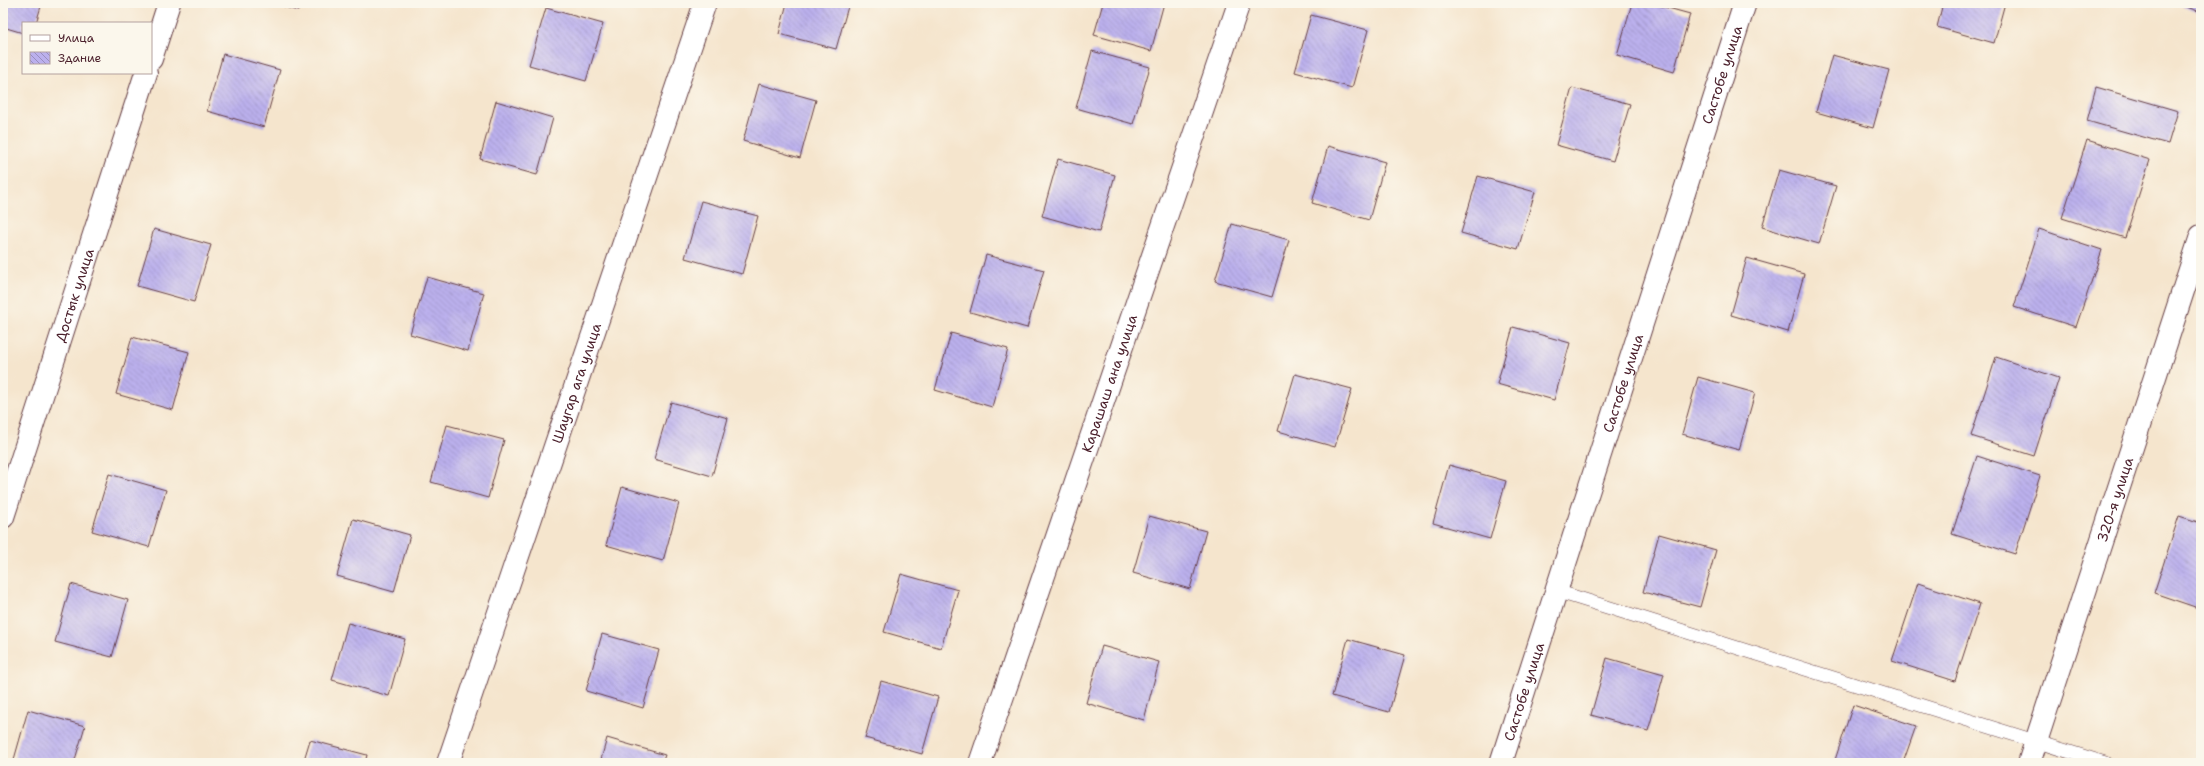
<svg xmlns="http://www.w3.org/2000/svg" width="2204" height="766" font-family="'Shantell Sans',sans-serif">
<defs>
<pattern id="building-back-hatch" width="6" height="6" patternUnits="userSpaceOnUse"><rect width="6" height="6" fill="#bbb0ed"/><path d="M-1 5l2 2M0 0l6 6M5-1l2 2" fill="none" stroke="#9a8fc0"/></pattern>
</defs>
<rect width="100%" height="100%" fill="#fbf7ec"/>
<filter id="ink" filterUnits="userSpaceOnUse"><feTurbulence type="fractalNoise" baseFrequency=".025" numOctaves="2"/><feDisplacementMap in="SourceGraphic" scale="8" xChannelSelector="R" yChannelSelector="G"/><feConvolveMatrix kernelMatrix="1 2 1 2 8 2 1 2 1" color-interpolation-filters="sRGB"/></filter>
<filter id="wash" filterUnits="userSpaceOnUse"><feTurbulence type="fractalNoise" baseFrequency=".012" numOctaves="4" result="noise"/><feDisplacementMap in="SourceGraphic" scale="16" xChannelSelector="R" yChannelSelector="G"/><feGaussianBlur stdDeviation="0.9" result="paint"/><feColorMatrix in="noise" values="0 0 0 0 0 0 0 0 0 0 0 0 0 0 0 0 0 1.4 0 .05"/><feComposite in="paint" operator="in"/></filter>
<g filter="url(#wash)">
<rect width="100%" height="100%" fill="#f5e5cd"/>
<g id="blocks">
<g fill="url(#building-back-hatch)">
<path d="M3,3h39l-6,20h-13v10l-20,-6z"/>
<path d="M272,3h29l-3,8z"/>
<path d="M787,3h62l-13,46 -57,-15z"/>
<path d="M1103,3h61l-13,48 -57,-16z"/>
<path d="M1632,3h18l40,11 -16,58 -57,-17z"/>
<path d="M1943,3h62l-11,40 -57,-16z"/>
<path d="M2175,3h26v9z"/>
<path d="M546,8l57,16 -17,57 -57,-16z"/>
<path d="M1311,15l57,15 -16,58 -57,-16z"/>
<path d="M1092,51l58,16 -17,57 -57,-16z"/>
<path d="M223,54l57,16 -16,57 -57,-16z"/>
<path d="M1832,55l57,15 -16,58 -57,-16z"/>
<path d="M759,84l57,16 -16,58 -57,-17z"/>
<path d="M2096,87l82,24 -10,33 -81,-23z"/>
<path d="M1572,88l58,16 -17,57 -57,-16z"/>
<path d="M496,101l57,17 -16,57 -57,-16z"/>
<path d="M2087,140l63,20 -25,78 -63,-20z"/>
<path d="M1328,146l57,16 -16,58 -57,-17z"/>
<path d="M1058,159l57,16 -16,57 -57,-16z"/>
<path d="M1779,170l57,16 -17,58 -57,-17z"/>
<path d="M1478,176l57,16 -17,57 -57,-16z"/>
<path d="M701,201l57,15 -16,58 -57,-16z"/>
<path d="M1232,224l57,16 -17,57 -57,-16z"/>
<path d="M154,229l57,16 -17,57 -57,-16z"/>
<path d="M2039,229l63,21 -26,77 -62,-20z"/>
<path d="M986,255l58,15 -17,58 -57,-16z"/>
<path d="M1747,258l57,16 -16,58 -57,-17z"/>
<path d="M427,277l57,16 -16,58 -58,-17z"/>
<path d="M1513,327l57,16 -16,57 -57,-16z"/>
<path d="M951,333l57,16 -16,58 -57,-17z"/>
<path d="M132,337l57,15 -16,58 -57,-16z"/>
<path d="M1996,357l63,21 -25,78 -63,-20z"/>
<path d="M1295,374l57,15 -17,58 -57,-16z"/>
<path d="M1698,377l57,16 -16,57 -57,-16z"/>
<path d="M671,402l57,16 -16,58 -58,-17z"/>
<path d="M447,425l57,15 -16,58 -57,-16z"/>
<path d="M1977,456l63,20 -25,78 -63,-20z"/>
<path d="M1449,465l57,16 -16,58 -57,-16z"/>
<path d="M109,474l57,16 -17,57 -57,-16z"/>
<path d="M622,487l57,16 -16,58 -57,-16z"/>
<path d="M1149,516l57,15 -16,58 -57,-16z"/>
<path d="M2179,516l22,7v86l-47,-16z"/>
<path d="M353,519l57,16 -16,57 -57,-16z"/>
<path d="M1659,534l57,16 -16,57 -57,-15z"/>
<path d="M901,574l57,16 -17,58 -57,-16z"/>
<path d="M1918,583l62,21 -25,77 -63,-20z"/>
<path d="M71,584l57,16 -16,57 -57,-15z"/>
<path d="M348,623l57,16 -16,57 -57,-16z"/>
<path d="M602,634l57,16 -16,58 -57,-17z"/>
<path d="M1348,639l57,16 -16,57 -57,-16z"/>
<path d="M1102,646l57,16 -15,58 -58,-17z"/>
<path d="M1607,658l57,16 -16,57 -57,-16z"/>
<path d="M881,681l57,16 -16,57 -57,-16z"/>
<path d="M1853,705l63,21 -13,37h-69z"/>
<path d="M28,710l57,16 -11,37h-61z"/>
<path d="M607,738l58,17 -3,8h-62z"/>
<path d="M310,740l57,15 -2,8h-62z"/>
</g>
</g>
</g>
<g filter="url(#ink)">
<use href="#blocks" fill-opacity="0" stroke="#643d43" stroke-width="1"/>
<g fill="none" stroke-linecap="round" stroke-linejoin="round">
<defs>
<path id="service" d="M1556,591l549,172"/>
<g id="minor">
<path d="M151,59l18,-56"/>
<path id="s1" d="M3,517l143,-444"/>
<path id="s2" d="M448,763l257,-760"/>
<path id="s3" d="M980,763l259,-760"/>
<path id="s4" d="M1501,763l244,-760"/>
<path id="s5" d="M2029,763l172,-527"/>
</g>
</defs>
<use href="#service" stroke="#643d43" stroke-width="14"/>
<use href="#minor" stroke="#643d43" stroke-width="24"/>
<use href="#service" stroke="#fff" stroke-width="13"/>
<use href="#minor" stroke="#fff" stroke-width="22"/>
</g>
</g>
<g text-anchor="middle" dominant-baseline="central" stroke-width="3" stroke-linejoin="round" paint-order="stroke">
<g font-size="14" fill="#4a1f2b" stroke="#fbf7ec">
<text stroke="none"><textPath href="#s4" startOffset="723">Састобе улица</textPath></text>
<text stroke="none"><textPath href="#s1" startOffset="233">Достык улица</textPath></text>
<text stroke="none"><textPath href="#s2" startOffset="401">Шаугар ага улица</textPath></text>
<text stroke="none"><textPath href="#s3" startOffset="401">Карашаш ана улица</textPath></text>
<text stroke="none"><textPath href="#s4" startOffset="399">Састобе улица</textPath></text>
<text stroke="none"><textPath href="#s5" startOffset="277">320-я улица</textPath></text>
<text stroke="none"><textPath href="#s4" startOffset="75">Састобе улица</textPath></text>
</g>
</g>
<rect width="2204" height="766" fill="none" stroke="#fbf7ec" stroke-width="16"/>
<rect x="22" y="22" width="130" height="52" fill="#fbf7ec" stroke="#b4a19f"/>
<rect x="30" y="35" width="20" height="6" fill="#ffffff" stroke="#b4a19f"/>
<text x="58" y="42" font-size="12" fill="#4a1f2b">Улица</text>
<rect x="30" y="52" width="20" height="12" fill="url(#building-back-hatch)" stroke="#b4a19f"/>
<text x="58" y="62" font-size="12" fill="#4a1f2b">Здание</text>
</svg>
